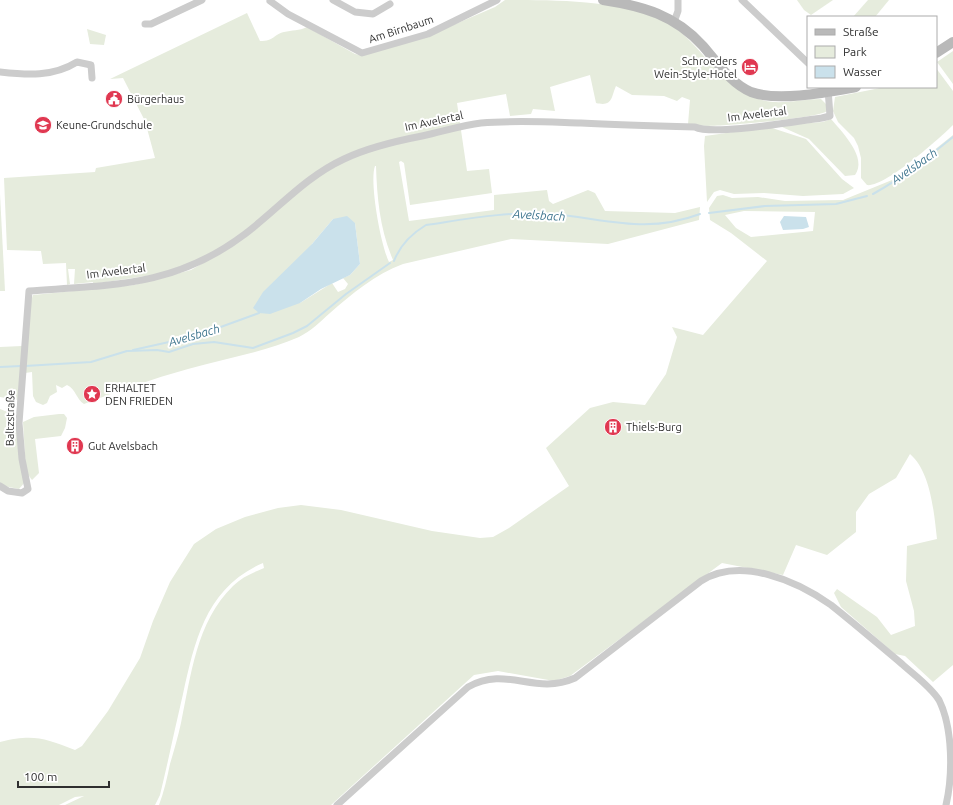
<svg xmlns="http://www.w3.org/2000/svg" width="953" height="805" font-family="Ubuntu,sans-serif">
<rect width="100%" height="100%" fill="#fff"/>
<g fill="#e6ecdd" fill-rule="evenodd">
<path d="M505,0c52,0 108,0 156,19 44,22 59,78 112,83 16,1 33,-3 48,-3l6,6v6c-8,7 -102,15 -118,15 -7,0 -14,-2 -21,-2l2,-24 -8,-3 -5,4 -13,-5 -32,-1 -16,-9c-5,11 -3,21 -20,17l-6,-28 -40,12 5,24 -22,-2 -2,5 -21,2 -4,-22 -49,9 10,68 22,-2 3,24 -82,12 -6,-42 -3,-2 -2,1 10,59 85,-11v-15l53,-5 2,11 4,3 35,-14 7,3 10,18 70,2 25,-6 -1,13 -91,24 -97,-5 -108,25c-28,10 -51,30 -73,49 -10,9 -19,18 -31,24 -37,16 -74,21 -111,32 -36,10 -70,22 -104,35 -8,-5 -8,-15 -17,-19l-5,3 -6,-3 1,7 -7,4 -3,7 -4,2 -7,-3 -3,-6 -1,-24 -7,1 6,-72 2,-6 101,-10 57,-15 29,-17 -61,21 -66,10v-2l-19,2 1,-15h-7l2,15 -3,1 -1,-22 -23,1 -2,-13 -34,-1 -3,-72 91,-6 1,-4 59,-10 -10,-37 -22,-43 -13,1 137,-66 13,28c15,0 12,-6 24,-9 8,-2 15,-1 23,-5l48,27 5,1 63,-17 72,-31zM375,166h1c1,32 4,64 17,94l-4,2c-8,-16 -20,-80 -14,-96zM333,219l22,4 5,41 -10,11 -7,3 5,6 -3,5 -7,3 -6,-9 -32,20 12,-59z"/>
<path d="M797,0h36l-22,15 -7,-5z"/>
<path d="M868,0h21l-14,17h-22z"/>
<path d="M87,29l19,6 -2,10 -14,-1z"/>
<path d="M953,51v33l-16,-22z"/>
<path d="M936,68l17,23v34c-13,13 -69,63 -86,60l-6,-7v-20l-3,-12 -4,-8 -16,-16 -5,-11 2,-14 50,-10h51z"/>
<path d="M831,119c11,13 37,39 24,56l-10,1 -36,-37 -27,-12 1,-2 40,-3z"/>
<path d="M769,127l37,12 36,40 12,9 -11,6 -40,2 -39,-3 -30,1 -14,-4 -6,2 -7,10 -3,-56 1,-10z"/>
<path d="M953,135v530l-20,17 -28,-26 -10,-2 -54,-47 -7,-14 3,-4 40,28 14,18 24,-9 -1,-15 -8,-30 1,-35 30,-7c-3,-26 -6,-67 -27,-85l-14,24 -27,16 -13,18v20l-29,23 -31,-10 -13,30 -61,-12 -152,113 -16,5 -56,-10 -24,4 -143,130h-172c5,-13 8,-27 11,-41 4,-14 8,-27 11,-41 10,-47 15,-101 52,-137 9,-9 19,-13 31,-18l-1,-5c-57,25 -68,77 -80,131 -8,34 -15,68 -23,101l-5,10h-90l19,-9 -9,1 -16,8h-59v-63c33,-8 44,-4 75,8l7,-4 26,-35 32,-53 13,-37 17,-39 24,-38 22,-15 29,-12 33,-9 23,-3 40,5 91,21 48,7 13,-1 16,-9 60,-42 -23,-38 44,-40 23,-6 32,3 21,-31 11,-37 -5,-10 31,8 64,-74 -36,-28 -21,-13 -1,-12 8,-12 6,-1 9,3 26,-1 27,4 58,-1 49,-20 31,-21zM744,211l71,1 -2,19 -62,6 -15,-9 -11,-13z"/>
<path d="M0,194l5,97h-5z"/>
<path d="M22,346l-4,54 -18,-3v-50z"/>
<path d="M0,409l10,4 7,9 8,60 -6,7 -15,-3 -4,-3z"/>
<path d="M59,414h5l3,4 -2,10 -4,8 -26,3 4,34 -7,7 -6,-8 -3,-50 11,-5z"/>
</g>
<g fill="#cae1eb">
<path d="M347,216l8,7 5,41 -10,11 -29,14 -21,14 -30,11 -11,-1 -6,-5 10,-16 49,-48 21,-25z"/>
<path d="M784,216l22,1 3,10 -6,2 -20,1 -3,-8z"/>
</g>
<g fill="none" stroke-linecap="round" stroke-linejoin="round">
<g stroke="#cae1eb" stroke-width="2">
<path d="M873,194c29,-16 54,-36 80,-57"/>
<path d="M709,213l56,-7 71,-2 31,-8"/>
<path d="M394,261c6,-16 17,-27 32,-36 41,-6 82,-14 124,-11 55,4 94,21 150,0"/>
<path d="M133,350l63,-14 63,-23"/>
<path d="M128,351l29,-1 12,2 24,-8 21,-2 39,6 40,-15 14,-7 39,-32 44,-31"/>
<path d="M25,366l66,-4 36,-11"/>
<path d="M0,367l21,-1"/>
</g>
<g stroke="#ccc" stroke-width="7">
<path d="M333,0l22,12 18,2 17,-10"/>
<path d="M742,0l66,63"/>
<path d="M270,1l18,13 74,39 66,-19 69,-34"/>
<path d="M674,22l4,-11v-11"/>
<path d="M145,24h6l51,-24"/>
<path d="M0,72c27,3 53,5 77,-10l14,3 1,13"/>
<path d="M0,486l8,5 14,2 6,-4 -6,-30 -3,-36 10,-132c83,-6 146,-4 216,-57 33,-25 60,-57 99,-75 25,-12 52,-18 78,-23 20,-4 40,-11 59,-13 34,-3 67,-1 100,0 38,2 76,3 114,4 18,9 102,-6 127,-9l8,-2 -2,-27"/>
<path d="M337,805l131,-118c39,-22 66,9 107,-9l126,-97c40,-25 96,0 130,24 24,19 47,39 71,59 12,11 28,22 37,36 14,28 14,75 7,105"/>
</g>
<g stroke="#b9b9b9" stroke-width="10">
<path d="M603,0c40,6 72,15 100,46 14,16 27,37 48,46 27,10 77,0 105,-5"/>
<path d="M936,53l17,-11"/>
</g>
</g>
<defs>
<symbol id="hotel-disc" viewBox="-11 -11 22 22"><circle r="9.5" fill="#e03851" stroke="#fff"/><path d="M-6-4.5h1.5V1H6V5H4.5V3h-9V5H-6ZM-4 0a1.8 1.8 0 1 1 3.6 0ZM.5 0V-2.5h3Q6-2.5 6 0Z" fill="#fff"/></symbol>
<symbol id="civic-disc" viewBox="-11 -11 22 22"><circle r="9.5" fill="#e03851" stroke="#fff"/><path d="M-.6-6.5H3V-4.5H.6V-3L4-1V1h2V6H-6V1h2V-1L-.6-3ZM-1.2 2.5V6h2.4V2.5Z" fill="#fff"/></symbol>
<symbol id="school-disc" viewBox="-11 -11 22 22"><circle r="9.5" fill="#e03851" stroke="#fff"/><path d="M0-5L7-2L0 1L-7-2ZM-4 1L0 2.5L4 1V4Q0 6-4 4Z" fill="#fff"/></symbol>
<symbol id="sight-disc" viewBox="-11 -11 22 22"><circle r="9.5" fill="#e03851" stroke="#fff"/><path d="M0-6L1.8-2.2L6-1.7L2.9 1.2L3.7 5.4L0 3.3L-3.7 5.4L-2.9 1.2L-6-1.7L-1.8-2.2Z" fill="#fff"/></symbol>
<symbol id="building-disc" viewBox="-11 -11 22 22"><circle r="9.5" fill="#e03851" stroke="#fff"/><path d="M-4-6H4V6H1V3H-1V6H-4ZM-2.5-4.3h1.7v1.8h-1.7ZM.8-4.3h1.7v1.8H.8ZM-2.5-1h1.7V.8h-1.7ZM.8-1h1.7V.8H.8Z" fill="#fff"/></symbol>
</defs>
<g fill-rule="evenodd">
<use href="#hotel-disc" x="740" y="57" width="20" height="20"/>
<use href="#civic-disc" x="104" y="89" width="20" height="20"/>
<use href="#school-disc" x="33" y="115" width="20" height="20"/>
<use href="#sight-disc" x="82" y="384" width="20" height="20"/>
<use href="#building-disc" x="603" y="417" width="20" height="20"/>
<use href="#building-disc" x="65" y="436" width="20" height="20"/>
</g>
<g text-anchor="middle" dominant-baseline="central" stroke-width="4" stroke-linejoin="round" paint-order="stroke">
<g font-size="11" fill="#2f2f2f" stroke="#fff">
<text transform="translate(401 29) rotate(-18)">Am Birnbaum</text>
<text transform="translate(757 114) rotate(-7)">Im Avelertal</text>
<text transform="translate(434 121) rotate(-12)">Im Avelertal</text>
<text transform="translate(116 271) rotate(-7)">Im Avelertal</text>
<text transform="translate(10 418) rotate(-89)">Baltzstraße</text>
</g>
<g font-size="11" fill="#2f2f2f" stroke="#fff" text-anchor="start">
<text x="737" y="61" text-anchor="end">Schroeders<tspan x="737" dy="13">Wein-Style-Hotel</tspan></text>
<text x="127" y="99">Bürgerhaus</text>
<text x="56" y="125">Keune-Grundschule</text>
<text x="105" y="388">ERHALTET<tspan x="105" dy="13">DEN FRIEDEN</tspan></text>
<text x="626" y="427">Thiels-Burg</text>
<text x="88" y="446">Gut Avelsbach</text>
</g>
<g font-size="12" font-style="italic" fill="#3f768f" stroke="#fff">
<text transform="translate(914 166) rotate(-35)">Avelsbach</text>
<text transform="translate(539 215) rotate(3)">Avelsbach</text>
<text transform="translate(194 335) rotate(-16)">Avelsbach</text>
</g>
</g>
<rect x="807" y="16" width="130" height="72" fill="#ffffff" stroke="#acacac"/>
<rect x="815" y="29" width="20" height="6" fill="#b9b9b9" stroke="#acacac"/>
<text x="843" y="36" font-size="12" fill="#2f2f2f">Straße</text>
<rect x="815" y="46" width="20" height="12" fill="#e6ecdd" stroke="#acacac"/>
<text x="843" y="56" font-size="12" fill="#2f2f2f">Park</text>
<rect x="815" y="66" width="20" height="12" fill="#cae1eb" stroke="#acacac"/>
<text x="843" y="76" font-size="12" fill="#2f2f2f">Wasser</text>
<path d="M18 781v6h91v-6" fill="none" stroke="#2f2f2f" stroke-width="2"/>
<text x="24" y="781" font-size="12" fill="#2f2f2f" stroke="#ffffff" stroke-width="3" paint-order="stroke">100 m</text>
</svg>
